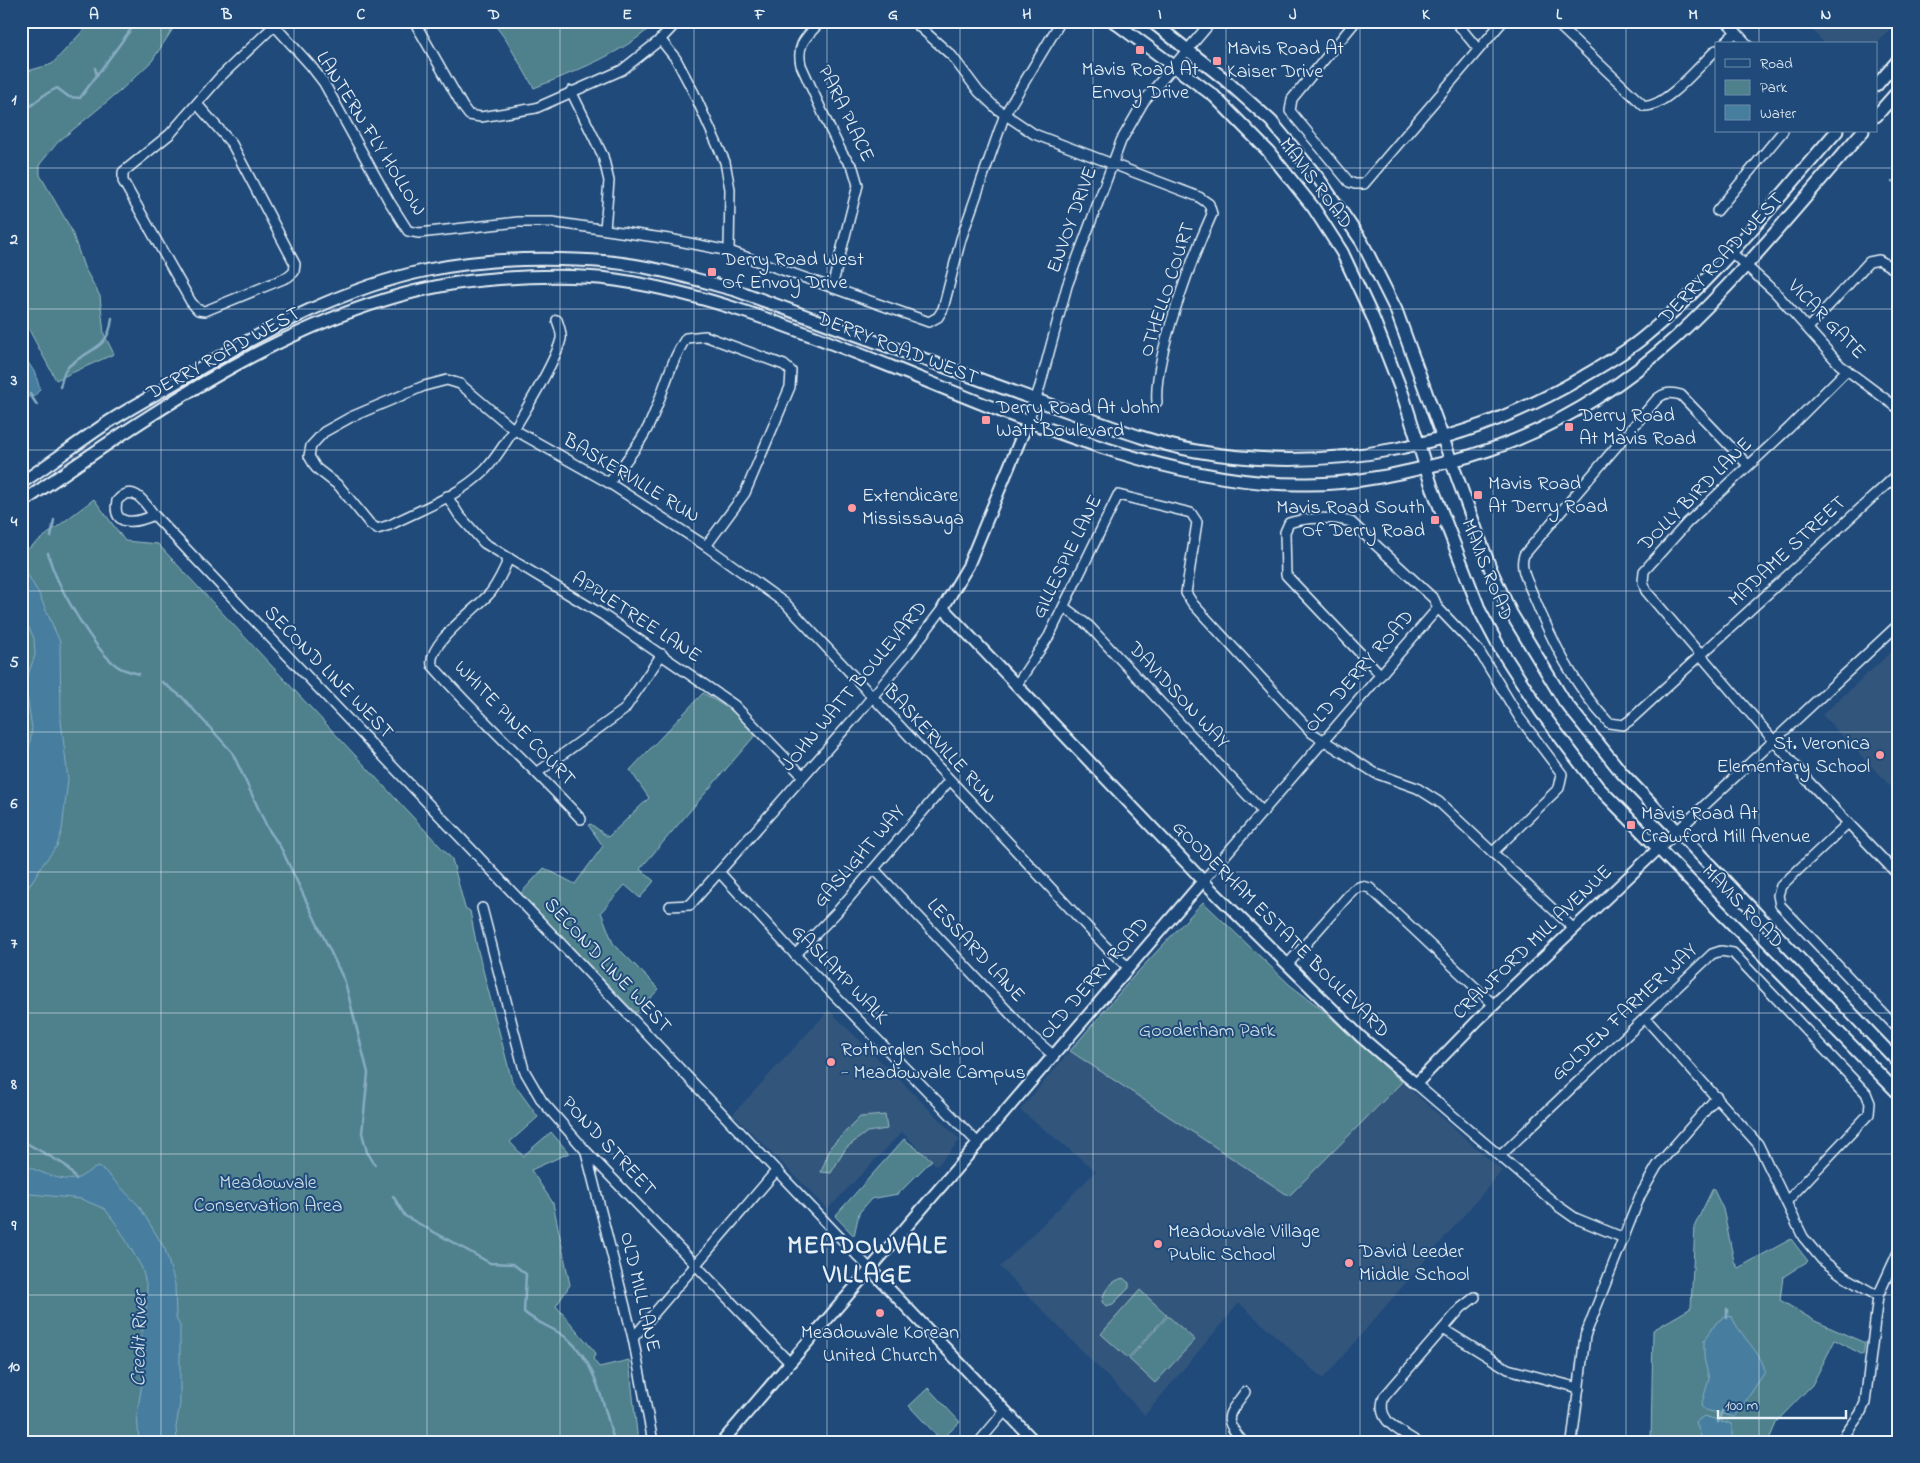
<svg xmlns="http://www.w3.org/2000/svg" width="1920" height="1463" font-family="'Indie Flower',sans-serif">
<rect width="100%" height="100%" fill="#1f4a7a"/>
<filter id="ink" filterUnits="userSpaceOnUse"><feTurbulence type="fractalNoise" baseFrequency=".02" numOctaves="2"/><feDisplacementMap in="SourceGraphic" scale="10" xChannelSelector="R" yChannelSelector="G"/><feConvolveMatrix kernelMatrix="1 2 1 2 8 2 1 2 1" color-interpolation-filters="sRGB"/></filter>
<g filter="url(#ink)">
<g fill="#33557c">
<path d="M1804,21h93l-21,24 -51,-1z"/>
<path d="M1899,645v150l-77,-80z"/>
<path d="M829,1010l131,130 -23,26 -35,-34 -74,77 -95,-95z"/>
<path d="M1070,1051l219,145 113,-114 100,89 -179,208 -84,-76 -94,112 -145,-148 96,-96 -76,-61z"/>
</g>
<g fill="#4f818c" stroke="#9cb9c2">
<path d="M92,21h86l-26,40 -32,30 -62,51 -18,22v11l31,54 13,38 16,29 4,38 10,20 -58,26 -35,-65v-242l31,-9z"/>
<path d="M492,21h164c-24,29 -87,53 -122,67l-28,-48z"/>
<path d="M94,499l31,42 33,3 294,315 13,49 5,3 7,36 35,134 26,36 -28,25 13,14 28,-24 18,21 -38,17 22,33 17,82 -14,21 40,47 -3,6 6,8 30,-7 9,82h-617v-888z"/>
<path d="M703,693l34,21 21,18 -118,137 14,12 -14,17 -15,-13 -24,27 12,31 46,46 -23,24 -116,-119 24,-26 31,16 28,-38 -15,-21 3,-1 17,13 41,-39 -19,-28z"/>
<path d="M1203,902l87,83 29,22 83,75 -113,114 -219,-145 63,-74z"/>
<path d="M885,1115l2,14 -20,3 -21,16 -15,25 -10,-1 10,-26 29,-29z"/>
<path d="M904,1139l28,21 -34,34 -27,5 -12,14 -5,23 -19,-20z"/>
<path d="M1713,1188l10,21 11,52 4,7 53,-29 17,22 -25,16 -3,23 35,21 50,22 -2,12 -28,-15 -23,45 -35,36 -9,21h-117l2,-112 38,-22 4,-83z"/>
<path d="M1123,1278l6,5v5l-16,16 -7,2 -4,-4c1,-11 9,-21 21,-24z"/>
<path d="M1140,1290l27,25 -39,43 -27,-24z"/>
<path d="M1168,1316l27,24 -40,43 -26,-24z"/>
<path d="M928,1388l32,34 -19,18 -32,-34z"/>
</g>
<g fill="#467e9f" stroke="#87acc3">
<path d="M21,356h3l11,17 5,16 -6,8h-13z"/>
<path d="M21,563l18,31 21,48 1,79 7,58 -6,51 -5,16 -14,18 -22,35v-53l3,-5 3,-32 1,-53 4,-28 -7,-45 10,-28 -1,-17 -13,-26z"/>
<path d="M21,1164c14,5 42,20 57,14 7,-3 12,-9 21,-11l6,4 34,35 26,43 10,35 1,34 4,8v77l-4,24 1,15h-38l-2,-28 7,-43 -4,-31 6,-24 1,-28 -5,-20 -25,-43 -12,-16 -24,-10 -60,-6z"/>
<path d="M1725,1316l7,1c8,19 31,37 33,55l-30,45 -30,-7 -4,-4 8,-27 -5,-21v-17l12,-18z"/>
<path d="M1704,1416l28,8v18h-29l-7,-20z"/>
</g>
<g fill="none" stroke-linecap="round" stroke-linejoin="round">
<g stroke="#87acc3" stroke-width="2.5">
<path d="M95,68l2,8"/>
<path d="M21,114l23,-19 13,-7 12,9 11,1 57,-77"/>
<path d="M1892,181l7,3"/>
<path d="M60,387c2,-6 3,-15 7,-19 19,-19 42,-17 45,-50"/>
<path d="M30,394l7,11"/>
<path d="M51,537l3,-17"/>
<path d="M48,553c6,28 45,96 69,113 5,4 15,6 22,8"/>
<path d="M162,682l20,15 50,55 35,75 14,21 64,134 23,91 -6,60 5,19 8,13"/>
<path d="M21,1140l44,25 11,14"/>
<path d="M393,1196l12,20 85,47 23,1 13,10 -2,38c13,12 32,16 45,28 27,23 34,64 44,97v5"/>
<path d="M1727,1318v-9"/>
<path d="M1718,1422l4,-11"/>
</g>
<defs>
<g id="minor">
<path d="M414,21l49,86 6,8 12,2 55,-9 86,-38 38,-30 18,-19"/>
<path d="M821,21c-14,16 -25,22 -20,44l29,64 13,26 10,13 5,17 -26,102"/>
<path d="M913,21l39,35 27,36 18,17 37,25 165,63 10,7 3,10c-19,42 -59,144 -55,188"/>
<path d="M1356,21l-64,78 -2,12 59,71 6,2h9l139,-163"/>
<path d="M1455,21l23,28"/>
<path d="M1554,21l90,85c21,2 56,-41 72,-56"/>
<path d="M1726,21l21,23"/>
<path d="M274,25l37,41 13,17 65,118 19,30 11,2 99,-11h34l117,17 60,12 200,71 9,-5 5,-8 18,-70 44,-125 56,-93"/>
<path d="M660,39l16,20 18,34 31,69 5,27 -1,62"/>
<path d="M1723,44l13,-12"/>
<path d="M571,91l32,65 6,25 -4,48"/>
<path d="M197,104l35,40 63,120 -1,8 -6,5 -83,34 -7,-1 -7,-8 -68,-121v-9l47,-38 50,-57 58,-55"/>
<path d="M1717,211l66,-80"/>
<path d="M1731,252l44,40 65,73 59,44"/>
<path d="M557,320c2,6 5,13 4,19 -6,25 -58,112 -76,131 -26,26 -64,39 -95,55l-13,4 -7,-5 -31,-38 -23,-18 -7,-12 2,-10 13,-14 27,-15 73,-31 23,-6 13,4 53,45 96,54 97,63 80,58 319,342 24,22"/>
<path d="M1808,328l61,-66 10,-2 20,12"/>
<path d="M1847,370l-58,58 -102,95 -43,48 -1,11 3,9 163,191 90,94"/>
<path d="M1028,421l12,-35 27,-100 54,-145 23,-40 68,-80"/>
<path d="M1748,465l-67,-70c-10,-3 -17,-3 -25,5l-132,155c-5,13 4,27 9,40 19,46 41,91 76,128l14,2 6,-4 270,-248"/>
<path d="M609,483c14,-19 31,-38 41,-60 13,-28 19,-59 36,-85l19,-2 79,29 7,6 -1,16 -45,106 -39,53"/>
<path d="M447,496l12,19 25,28 119,72 131,90 69,71"/>
<path d="M154,515c-15,7 -43,14 -37,-14 16,-18 27,0 37,14l716,754"/>
<path d="M509,558c-5,12 -10,23 -18,34 -13,16 -64,51 -59,73 47,54 101,102 149,154"/>
<path d="M1064,607l25,19 174,186"/>
<path d="M1381,675l-95,-100 -1,-43 4,-9c18,-6 44,-6 62,-1l83,77 4,9 41,43 40,66 43,57 -3,14 -65,63"/>
<path d="M1016,686l33,-50 69,-141 73,18 6,9 -11,71 7,11 119,129 63,40 42,15 22,14 135,127"/>
<path d="M538,772l86,-62 38,-56"/>
<path d="M1848,823l-67,63 -3,9 2,10 119,125"/>
<path d="M1677,831l222,-207"/>
<path d="M874,869l157,167 22,19"/>
<path d="M720,873l79,86 178,183"/>
<path d="M1203,881l235,-273"/>
<path d="M670,906l20,-1 168,-191 50,-60 35,-46"/>
<path d="M482,908l42,162 18,31 44,50 203,211"/>
<path d="M795,955l41,-42 113,-132"/>
<path d="M1288,964l65,-74 8,-4 9,2 124,117"/>
<path d="M1645,1018l113,126 45,93 19,23 24,18 32,18"/>
<path d="M1416,1084l142,122 17,12 49,20"/>
<path d="M586,1152l47,186 20,104"/>
<path d="M1500,1156l212,-202 9,-3 12,2 133,140 4,10 -1,11 -82,87"/>
<path d="M1443,1329l65,40 71,19"/>
<path d="M633,1338l144,-168"/>
<path d="M979,1442l26,-31"/>
<path d="M1243,1442c-21,-25 -16,-25 2,-50"/>
<path d="M1417,1442c-18,-12 -42,-21 -33,-45l77,-89 14,-11"/>
<path d="M1572,1442l13,-106 55,-140 17,-30 60,-69"/>
<path d="M1840,1442l20,-28 5,-11 13,-107 21,-46"/>
</g>
<g id="tertiary">
<path d="M1028,421l-60,145 -25,42 268,281 150,148 55,47 63,-65 198,-188"/>
<path d="M870,1269l165,173"/>
<path d="M722,1442l481,-561"/>
</g>
<g id="secondary">
<path d="M1113,21l101,75 54,55 45,56 29,45 31,66 30,77 29,92 48,124 19,36 42,65 57,75 301,307"/>
<path d="M1151,21l72,57 48,43 48,58 43,63 34,68 95,260 20,43 53,88 58,72 277,290"/>
<path d="M1876,86l23,-27"/>
<path d="M1876,116l23,-26"/>
<path d="M21,483c30,-20 59,-42 89,-62 28,-18 59,-34 87,-51 72,-42 149,-83 231,-100 59,-12 122,-13 182,-8 42,4 84,17 125,28 106,39 211,78 318,116 47,16 93,36 143,45 134,24 269,-5 385,-73 22,-13 44,-25 63,-41 72,-59 131,-136 193,-206"/>
<path d="M21,503c133,-92 296,-208 461,-223 44,-4 90,-6 134,0 96,14 187,52 276,87 124,50 280,120 416,117 49,0 95,-11 143,-23 84,-21 159,-64 224,-123 68,-63 126,-137 188,-207"/>
</g>
</defs>
<use href="#minor" stroke="#e8f1f8" stroke-width="12"/>
<use href="#tertiary" stroke="#e8f1f8" stroke-width="14"/>
<use href="#secondary" stroke="#e8f1f8" stroke-width="15"/>
<use href="#minor" stroke="#1f4a7a" stroke-width="9"/>
<use href="#tertiary" stroke="#1f4a7a" stroke-width="10"/>
<use href="#secondary" stroke="#1f4a7a" stroke-width="11"/>
</g>
</g>
<path fill="none" stroke="#e8f1f8" stroke-width="1" stroke-opacity="0.55" d="M161,21v1421M294,21v1421M427,21v1421M560,21v1421M694,21v1421M827,21v1421M960,21v1421M1093,21v1421M1226,21v1421M1360,21v1421M1493,21v1421M1626,21v1421M1759,21v23M1759,131v1311M21,168h1878M21,309h1878M21,450h1878M21,591h1878M21,732h1878M21,872h1878M21,1013h1878M21,1154h1878M21,1295h1878"/>
<g fill="#ff9aa2" stroke="#1f4a7a" stroke-width="2">
<rect x="1135" y="45" width="10" height="10" rx="2.5"/>
<rect x="1212" y="56" width="10" height="10" rx="2.5"/>
<rect x="707" y="267" width="10" height="10" rx="2.5"/>
<rect x="981" y="415" width="10" height="10" rx="2.5"/>
<rect x="1564" y="422" width="10" height="10" rx="2.5"/>
<rect x="1473" y="490" width="10" height="10" rx="2.5"/>
<circle cx="852" cy="508" r="5"/>
<rect x="1430" y="515" width="10" height="10" rx="2.5"/>
<circle cx="1880" cy="755" r="5"/>
<rect x="1626" y="820" width="10" height="10" rx="2.5"/>
<circle cx="831" cy="1062" r="5"/>
<circle cx="1158" cy="1244" r="5"/>
<circle cx="1349" cy="1263" r="5"/>
<circle cx="880" cy="1313" r="5"/>
</g>
<g text-anchor="middle" dominant-baseline="central" stroke-width="4" stroke-linejoin="round" paint-order="stroke">
<g font-size="20" fill="#e8f1f8" stroke="#1f4a7a" text-anchor="start">
<text x="1227" y="49">Mavis Road At<tspan x="1227" dy="23">Kaiser Drive</tspan></text>
<text x="1140" y="70" text-anchor="middle">Mavis Road At<tspan x="1140" dy="23">Envoy Drive</tspan></text>
<text x="722" y="260">Derry Road West<tspan x="722" dy="23">Of Envoy Drive</tspan></text>
<text x="996" y="408">Derry Road At John<tspan x="996" dy="23">Watt Boulevard</tspan></text>
<text x="1579" y="416">Derry Road<tspan x="1579" dy="23">At Mavis Road</tspan></text>
<text x="1488" y="484">Mavis Road<tspan x="1488" dy="23">At Derry Road</tspan></text>
<text x="862" y="496">Extendicare<tspan x="862" dy="23">Mississauga</tspan></text>
<text x="1425" y="508" text-anchor="end">Mavis Road South<tspan x="1425" dy="23">Of Derry Road</tspan></text>
<text x="1870" y="744" text-anchor="end">St. Veronica<tspan x="1870" dy="23">Elementary School</tspan></text>
<text x="1641" y="814">Mavis Road At<tspan x="1641" dy="23">Crawford Mill Avenue</tspan></text>
<text x="841" y="1050">Rotherglen School<tspan x="841" dy="23">- Meadowvale Campus</tspan></text>
<text x="1168" y="1232">Meadowvale Village<tspan x="1168" dy="23">Public School</tspan></text>
<text x="1359" y="1252">David Leeder<tspan x="1359" dy="23">Middle School</tspan></text>
<text x="880" y="1333" text-anchor="middle">Meadowvale Korean<tspan x="880" dy="23">United Church</tspan></text>
</g>
<g font-size="20" fill="#e8f1f8" stroke="#1f4a7a">
<text transform="translate(845 114) rotate(64)">PARA PLACE</text>
<text transform="translate(370 134) rotate(58)">LANTERN FLY HOLLOW</text>
<text transform="translate(1315 184) rotate(53)">MAVIS ROAD</text>
<text transform="translate(1073 220) rotate(-70)">ENVOY DRIVE</text>
<text transform="translate(1722 259) rotate(-47)">DERRY ROAD WEST</text>
<text transform="translate(1168 290) rotate(-72)">OTHELLO COURT</text>
<text transform="translate(1826 320) rotate(46)">VICAR GATE</text>
<text transform="translate(897 349) rotate(21)">DERRY ROAD WEST</text>
<text transform="translate(224 354) rotate(-29)">DERRY ROAD WEST</text>
<text transform="translate(631 479) rotate(31)">BASKERVILLE RUN</text>
<text transform="translate(1696 495) rotate(-45)">DOLLY BIRD LANE</text>
<text transform="translate(1788 552) rotate(-43)">MADAME STREET</text>
<text transform="translate(1068 557) rotate(-64)">GILLESPIE LANE</text>
<text transform="translate(1486 570) rotate(68)">MAVIS ROAD</text>
<text transform="translate(636 618) rotate(33)">APPLETREE LANE</text>
<text transform="translate(1360 672) rotate(-49)">OLD DERRY ROAD</text>
<text transform="translate(328 673) rotate(46)">SECOND LINE WEST</text>
<text transform="translate(855 687) rotate(-50)">JOHN WATT BOULEVARD</text>
<text transform="translate(1178 696) rotate(47)">DAVIDSON WAY</text>
<text transform="translate(514 724) rotate(46)">WHITE PINE COURT</text>
<text transform="translate(939 745) rotate(47)">BASKERVILLE RUN</text>
<text transform="translate(860 857) rotate(-49)">GASLIGHT WAY</text>
<text transform="translate(1742 907) rotate(46)">MAVIS ROAD</text>
<text transform="translate(1280 930) rotate(45)">GOODERHAM ESTATE BOULEVARD</text>
<text transform="translate(1533 943) rotate(-44)">CRAWFORD MILL AVENUE</text>
<text transform="translate(975 951) rotate(47)">LESSARD LANE</text>
<text transform="translate(607 966) rotate(47)">SECOND LINE WEST</text>
<text transform="translate(839 975) rotate(46)">GASLAMP WALK</text>
<text transform="translate(1095 979) rotate(-49)">OLD DERRY ROAD</text>
<text transform="translate(1625 1013) rotate(-43)">GOLDEN FARMER WAY</text>
<text transform="translate(608 1147) rotate(47)">POND STREET</text>
<text transform="translate(639 1292) rotate(77)">OLD MILL LANE</text>
</g>
<g font-size="20" fill="#d1e0e8" stroke="#1f4a7a">
<text x="1207" y="1031">Gooderham Park</text>
<text x="268" y="1183">Meadowvale<tspan x="268" dy="23">Conservation Area</tspan></text>
</g>
<g font-size="21" font-style="italic" fill="#d0e0eb" stroke="#1f4a7a">
<text transform="translate(140 1339) rotate(-89)">Credit River</text>
</g>
<g font-size="25" font-weight="bold" letter-spacing="1" fill="#e8f1f8" stroke="#1f4a7a">
<text x="868" y="1247">MEADOWVALE<tspan x="868" dy="29">VILLAGE</tspan></text>
</g>
</g>
<rect width="1920" height="1463" fill="none" stroke="#1f4a7a" stroke-width="55"/>
<rect x="1715" y="42" width="162" height="90" fill="#1f4a7a" stroke="#6f8dac"/>
<rect x="1725" y="59" width="25" height="8" fill="#1f4a7a" stroke="#6f8dac"/>
<text x="1760" y="68" font-size="15" fill="#e8f1f8">Road</text>
<rect x="1725" y="80" width="25" height="15" fill="#4f818c" stroke="#6f8dac"/>
<text x="1760" y="92" font-size="15" fill="#e8f1f8">Park</text>
<rect x="1725" y="105" width="25" height="15" fill="#467e9f" stroke="#6f8dac"/>
<text x="1760" y="118" font-size="15" fill="#e8f1f8">Water</text>
<path d="M1718 1410v8h128v-8" fill="none" stroke="#e8f1f8" stroke-width="2.5"/>
<text x="1725" y="1410" font-size="15" fill="#e8f1f8" stroke="#1f4a7a" stroke-width="4" paint-order="stroke">100 m</text>
<rect x="28" y="28" width="1864" height="1408" fill="none" stroke="#e8f1f8" stroke-width="2"/>
<g font-size="16" text-anchor="middle" font-weight="bold" fill="#e8f1f8">
<text x="94" y="19">A</text>
<text x="227" y="19">B</text>
<text x="361" y="19">C</text>
<text x="494" y="19">D</text>
<text x="627" y="19">E</text>
<text x="760" y="19">F</text>
<text x="893" y="19">G</text>
<text x="1027" y="19">H</text>
<text x="1160" y="19">I</text>
<text x="1293" y="19">J</text>
<text x="1426" y="19">K</text>
<text x="1559" y="19">L</text>
<text x="1693" y="19">M</text>
<text x="1826" y="19">N</text>
<text x="14" y="104">1</text>
<text x="14" y="244">2</text>
<text x="14" y="385">3</text>
<text x="14" y="526">4</text>
<text x="14" y="667">5</text>
<text x="14" y="808">6</text>
<text x="14" y="948">7</text>
<text x="14" y="1089">8</text>
<text x="14" y="1230">9</text>
<text x="14" y="1371">10</text>
</g>
</svg>
